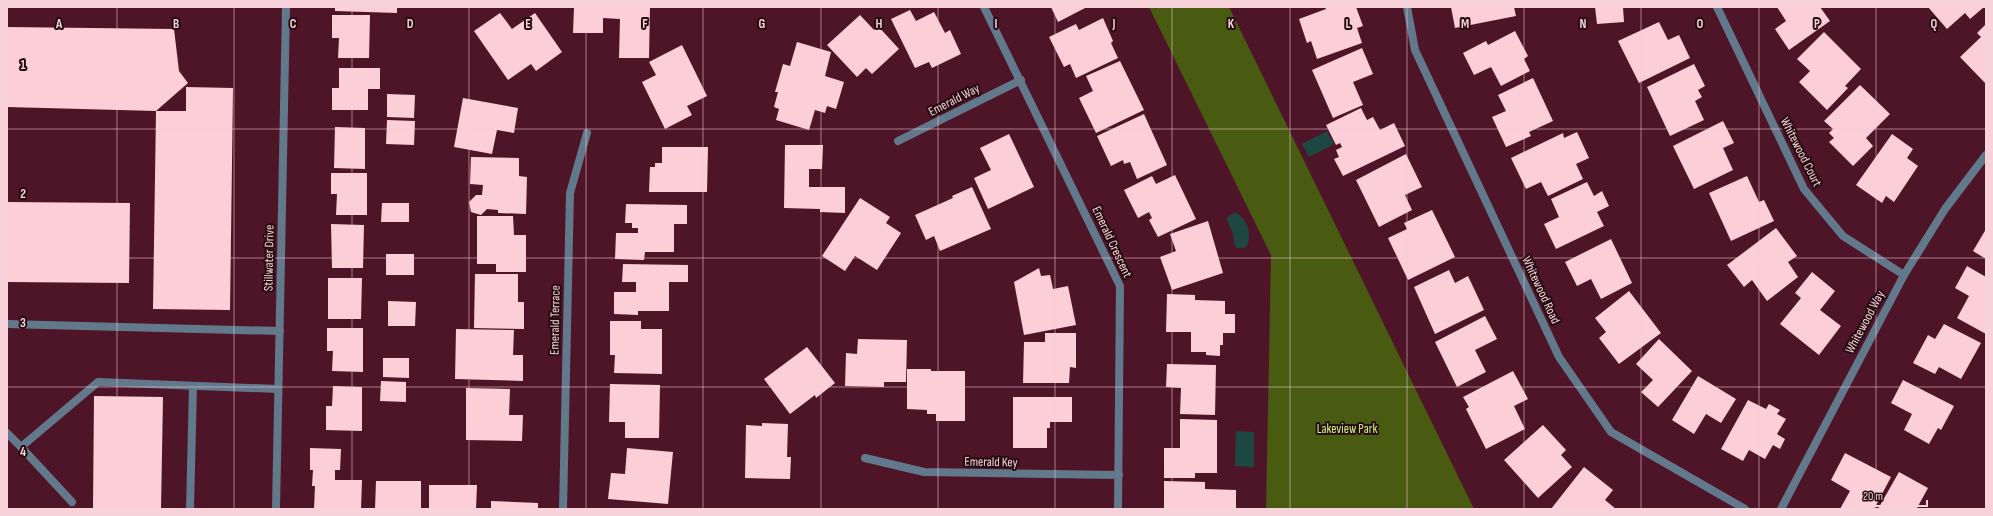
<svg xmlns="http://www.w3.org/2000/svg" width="1993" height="516" font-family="'Sofia Sans Condensed',sans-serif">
<rect width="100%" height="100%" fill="#4e1529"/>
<path fill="#495b10" d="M1149,7h80l245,502h-208l5,-254z"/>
<g fill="#1d4842">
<path d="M1327,131l7,13 -25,13 -7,-13z"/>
<path d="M1236,213c12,6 16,21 11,33l-3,2h-7c-5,-5 -2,-11 -5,-17 -2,-5 -4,-7 -5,-13l4,-4z"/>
<path d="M1236,431l18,1v35l-19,-1z"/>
</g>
<g fill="#fbced8">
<path d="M335,7h62v6l-62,-2z"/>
<path d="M574,7h76l-1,51h-30l1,-39 -17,-1v15h-30z"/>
<path d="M1051,7h36l-29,15z"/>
<path d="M1325,7h31l7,19 -6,2 5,15 -45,16 -6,-18 -4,2 -8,-24 27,-10z"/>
<path d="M1451,7h63l2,9 -61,12z"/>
<path d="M1595,7h28l1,15 -27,2z"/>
<path d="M1777,7h43l10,14 -41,29 -14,-21 11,-8z"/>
<path d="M1928,7h56l-14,12 -5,-6 -18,16z"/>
<path d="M910,10l6,11 18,-9 11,21 5,-3 11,24 -29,14 -3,-6 -14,6 -24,-49z"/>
<path d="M500,13l12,16 23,-16 27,39 -26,19 -5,-7 -23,16 -34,-49z"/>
<path d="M332,15h38l-1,43h-31l1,-20h-7z"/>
<path d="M860,15l14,15 4,-4 21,23 -27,25 -6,-6 -9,9 -30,-32z"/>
<path d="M1103,18l10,23 -2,2 7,15 -42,20 -6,-14 -6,3 -15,-30 27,-13 3,6z"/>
<path d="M1659,22l9,18 11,-5 11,23 -51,25 -21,-42z"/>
<path d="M1986,24v60l-26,-27 21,-20 -4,-4z"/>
<path d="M7,27l167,2 5,42 9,12 -32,28 -149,-4z"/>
<path d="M1515,31l13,25 -4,3 6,12 -29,15 -10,-19 -17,8 -11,-22 23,-12 2,4z"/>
<path d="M1824,32l37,37 -16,17 3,2 -21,22 -28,-28 11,-11 -13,-12z"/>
<path d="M797,42l34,10 -6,24 19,6 -8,27 -9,-3 -2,7 -10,-3 -6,20 -33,-10 3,-11 -5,-2 4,-15h-3l8,-28 7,2z"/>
<path d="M682,45l25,51 -20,10 5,9 -27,14 -23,-47 14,-7 -7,-13z"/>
<path d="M1362,48l11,26 -20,8 10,23 -30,13 -21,-48z"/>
<path d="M1120,61l24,49 -48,23 -17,-35 14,-7 -7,-15z"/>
<path d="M1694,64l11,22 -7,4 4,7 -7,4 9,19 -34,16 -23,-49z"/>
<path d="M339,68h41v21h-12v21h-36v-22h7z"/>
<path d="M1533,78l20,43 -24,11 2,4 -25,11 -14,-30 14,-6 -8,-16z"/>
<path d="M1860,85l30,29 -24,24 7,8 -20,20 -24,-24 5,-4 -5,-5 4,-4 -9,-8z"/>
<path d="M186,87l47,1 -3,222 -77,-1 3,-198h30z"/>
<path d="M387,94l28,1 -1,23 -27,-1z"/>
<path d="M463,98l55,10 -4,25 -17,-3 -5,24 -38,-7z"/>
<path d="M1361,108l6,12 6,-3 7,13 14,-7 11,23 -62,30 -9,-17 5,-2 -3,-7 6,-3 -2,-4 -4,2 -10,-20z"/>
<path d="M1144,114l23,51 -30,14 -7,-17 -6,2 -1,-4 -12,6 -14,-30z"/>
<path d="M387,120l28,1 -1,24 -28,-1z"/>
<path d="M1723,121l11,22 -11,5 10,22 -39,19 -21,-43z"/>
<path d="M335,127l30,1v41l-31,-1z"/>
<path d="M1577,132l12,26 -13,6 7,15 -35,17 -7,-14 -15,7 -15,-31 52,-25 1,5z"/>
<path d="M1009,134l25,53 -46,22 -14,-31 17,-8 -11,-22z"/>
<path d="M1892,134l21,15 -6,9 11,8 -24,36 -8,-6 -4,7 -26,-18z"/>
<path d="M785,145h38l-1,24h-13v18h36v26l-25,-1v-3l-36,-1z"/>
<path d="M662,147h46l-1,45h-58l1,-25h5v-4h7z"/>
<path d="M1406,154l16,33 -17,8 7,15 -33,17 -23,-47z"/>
<path d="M471,157l48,1v18l8,1 -1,37 -28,-1v-3l-11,-1 -6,6 -10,-3 -2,-10 7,-7h6l1,-10 -13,-1z"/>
<path d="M331,173h36v42h-31l1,-21h-6z"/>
<path d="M1175,175l21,44 -38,18 -9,-17 3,-2 -3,-6 -11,6 -14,-28 28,-14 4,8z"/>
<path d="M1747,176l12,26 5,-2 10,21 -43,20 -22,-48z"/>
<path d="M1587,182l7,14 8,-5 7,15 -12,6 7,14 -48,23 -12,-25 15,-7 -8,-18z"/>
<path d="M972,187l19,42 -51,22 -6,-15 -8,4 -11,-25 38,-17 -1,-2z"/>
<path d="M860,198l30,19 -4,6 15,10 -24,37 -22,-14 -10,15 -23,-15z"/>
<path d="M7,202l123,1 -1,80 -122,-1z"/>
<path d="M382,203h27v19h-28z"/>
<path d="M626,204l61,1v19h-13v28h-29l-1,8 -29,-1 1,-26h22v-5h-6v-5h-7z"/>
<path d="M1432,210l23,47 -47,23 -20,-42 19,-9 -3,-6z"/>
<path d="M477,216h36l1,19h12v37h-30v-8h-19z"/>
<path d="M1208,221l15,52 -51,17 -12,-33 16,-6 -6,-17z"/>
<path d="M331,224l33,1 -1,43h-31z"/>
<path d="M1776,228l21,28 -9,6 10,15 -31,24 -15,-21 -8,7 -17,-22z"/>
<path d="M1986,229v30l-13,-8z"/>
<path d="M1611,239l21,44 -31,16 -10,-20 -14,7 -12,-24z"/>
<rect x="386" y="254" width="28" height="21"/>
<path d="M623,264l65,1v17h-19v29h-31v4l-24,-1v-22h22v-10h-14z"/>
<path d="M1967,266l19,11v57l-29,-16 12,-22 -14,-8z"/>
<path d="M1039,268l2,8 9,-1 3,14 15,-3 8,39 -52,10 -10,-53z"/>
<path d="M1449,270l6,13 13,-7 16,34 -49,24 -21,-47z"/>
<path d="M1812,272l23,19 -15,19 21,16 -22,29 -39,-31 21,-26 -6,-5z"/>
<path d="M475,274h43v28h6v27l-50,-1z"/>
<path d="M328,278h34l-1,41h-33z"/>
<path d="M1629,291l32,42 -42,31 -20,-26 7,-6 -11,-14z"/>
<path d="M1167,294l28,1v5l30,1v13h10v19h-12v12h-3v11l-14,-1v-3h-15v-20h-25z"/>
<path d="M388,301l28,1 -1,24h-27z"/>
<path d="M1485,316l12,23 -22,11 11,22 -29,15 -22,-45z"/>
<path d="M610,321h31v8h21v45l-48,-1 1,-18h-5z"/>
<path d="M1944,324l37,19 -20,36 -22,-12 -4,7 -22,-11 15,-28 7,4z"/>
<path d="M327,328h36v44l-31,-1 1,-20h-6z"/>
<path d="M456,329l58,1 -1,25h10v26l-68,-2z"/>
<path d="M1045,333h31v35l-6,-1 -1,16h-46l1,-41h21z"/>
<path d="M858,339l49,1 -1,42h-22v5l-39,-1 1,-33 11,1z"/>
<path d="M1659,339l33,32 -34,36 -17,-15 12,-12 -17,-16z"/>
<path d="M807,347l28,36 -19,15 -1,-3 -25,19 -26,-35z"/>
<path d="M383,358h26v20l-26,-1z"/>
<path d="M1167,364l49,1 -1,50 -35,-1 1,-26 -15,-1z"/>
<path d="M907,369h24v2h34v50h-29v-7h-9v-4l-20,-1z"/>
<path d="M1513,371l15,28 -14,7 11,23 -39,20 -20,-40 3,-2 -6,-10z"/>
<path d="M1698,376l38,23 -15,24 -15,-9 -12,20 -22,-14z"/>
<path d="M1903,380l51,26 -13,24 -3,-2 -9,16 -25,-14 8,-16 -21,-11z"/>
<path d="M381,381l25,1v20l-26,-1z"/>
<path d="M610,384l50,1 -1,53h-34v-16h-16z"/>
<path d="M333,386l29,1v44l-36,-1v-24h6z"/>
<path d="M466,388l44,1 -1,26h14l-1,26 -56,-1z"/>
<path d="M94,396l69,1 -2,112h-68z"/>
<path d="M1013,397h59v25h-22v6h-3v20h-34z"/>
<path d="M1748,400l18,9 3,-5 11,6 -3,4 9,5 -9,15 8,5 -5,10 -7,-4 -8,14 -16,-9 -6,11 -22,-12z"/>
<path d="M1180,419l37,1v53h-22v5h-31v-30h16z"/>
<path d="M762,423l26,1 -1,33h4l-1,22 -45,-1 1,-53 16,1z"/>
<path d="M1543,425l23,25 -5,5 11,12 -34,31 -34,-38z"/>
<path d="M310,448l31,1 -1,21h-5v10h27l-1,29h-47l1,-23h-3l1,-16h-3z"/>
<path d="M627,448l46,4 -5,52 -60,-5 3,-26 14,1z"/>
<path d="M1845,453l46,24 -17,32h-34l10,-18 -19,-11z"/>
<path d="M1584,467l29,23 -8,10 11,9h-65z"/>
<path d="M1899,472l29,16 -11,20 3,1h-42z"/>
<path d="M376,481h45v28h-46z"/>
<path d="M1164,481l41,1v7l31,1v19l-72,-1z"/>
<path d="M429,485h48l-1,24h-47z"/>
<path d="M491,501l47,2v6h-47z"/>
</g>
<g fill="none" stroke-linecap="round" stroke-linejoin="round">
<g stroke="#62798b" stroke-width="8">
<path d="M7,324l273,7"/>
<path d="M7,433l14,14 77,-65 180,7"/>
<path d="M21,447l51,55"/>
<path d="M190,509l3,-123"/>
</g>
<g stroke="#62798b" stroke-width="8">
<path d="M984,7l136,279 -2,223"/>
<path d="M1407,7l8,43 144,307 52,75 134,77"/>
<path d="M1717,7l87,182 39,47 61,39"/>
<path d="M898,141l123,-61"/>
<path d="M865,458l59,14 195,3"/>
<path d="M563,509l7,-316 17,-60"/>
<path d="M1781,509l123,-234 41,-66 41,-54"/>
</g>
<path stroke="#62798b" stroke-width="8" d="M276,509l10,-502"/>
</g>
<path fill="none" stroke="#f8d2da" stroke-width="1" stroke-opacity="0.55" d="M117,7v502M234,7v502M352,7v502M469,7v502M586,7v502M703,7v502M821,7v502M938,7v502M1055,7v502M1172,7v502M1290,7v502M1407,7v502M1524,7v502M1641,7v502M1759,7v502M1876,7v502M7,129h1979M7,258h1979M7,387h1979"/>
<g text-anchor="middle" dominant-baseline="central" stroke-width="4" stroke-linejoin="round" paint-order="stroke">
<g font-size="13" fill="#f8d2da" stroke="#250c13">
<text transform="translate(954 100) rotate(-27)">Emerald Way</text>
<text transform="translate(1801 152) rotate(63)">Whitewood Court</text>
<text transform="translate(1112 242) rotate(65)">Emerald Crescent</text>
<text transform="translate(269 258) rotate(-89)">Stillwater Drive</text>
<text transform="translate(1541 290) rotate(65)">Whitewood Road</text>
<text transform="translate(555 320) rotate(-89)">Emerald Terrace</text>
<text transform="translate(1865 322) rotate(-62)">Whitewood Way</text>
<text transform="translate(991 462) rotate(1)">Emerald Key</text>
</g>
<g font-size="13" fill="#d2f57b" stroke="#250c13">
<text x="1347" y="429">Lakeview Park</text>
</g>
</g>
<g font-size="13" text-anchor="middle" font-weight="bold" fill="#f8d2da" stroke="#250c13" stroke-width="4" stroke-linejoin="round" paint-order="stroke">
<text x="59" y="28">A</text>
<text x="176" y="28">B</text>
<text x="293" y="28">C</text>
<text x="410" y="28">D</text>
<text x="528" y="28">E</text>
<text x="645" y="28">F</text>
<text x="762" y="28">G</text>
<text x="879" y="28">H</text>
<text x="996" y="28">I</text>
<text x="1114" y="28">J</text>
<text x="1231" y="28">K</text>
<text x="1348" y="28">L</text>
<text x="1465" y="28">M</text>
<text x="1583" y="28">N</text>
<text x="1700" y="28">O</text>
<text x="1817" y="28">P</text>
<text x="1934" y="28">Q</text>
<text x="23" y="69">1</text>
<text x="23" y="198">2</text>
<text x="23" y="327">3</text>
<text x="23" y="456">4</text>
</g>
<rect width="1993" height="516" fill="none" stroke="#f8d2da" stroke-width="16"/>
<path d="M1857 500v6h70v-6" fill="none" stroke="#f8d2da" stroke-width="2"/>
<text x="1863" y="500" font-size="12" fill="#f8d2da" stroke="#250c13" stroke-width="3" paint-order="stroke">20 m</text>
</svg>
